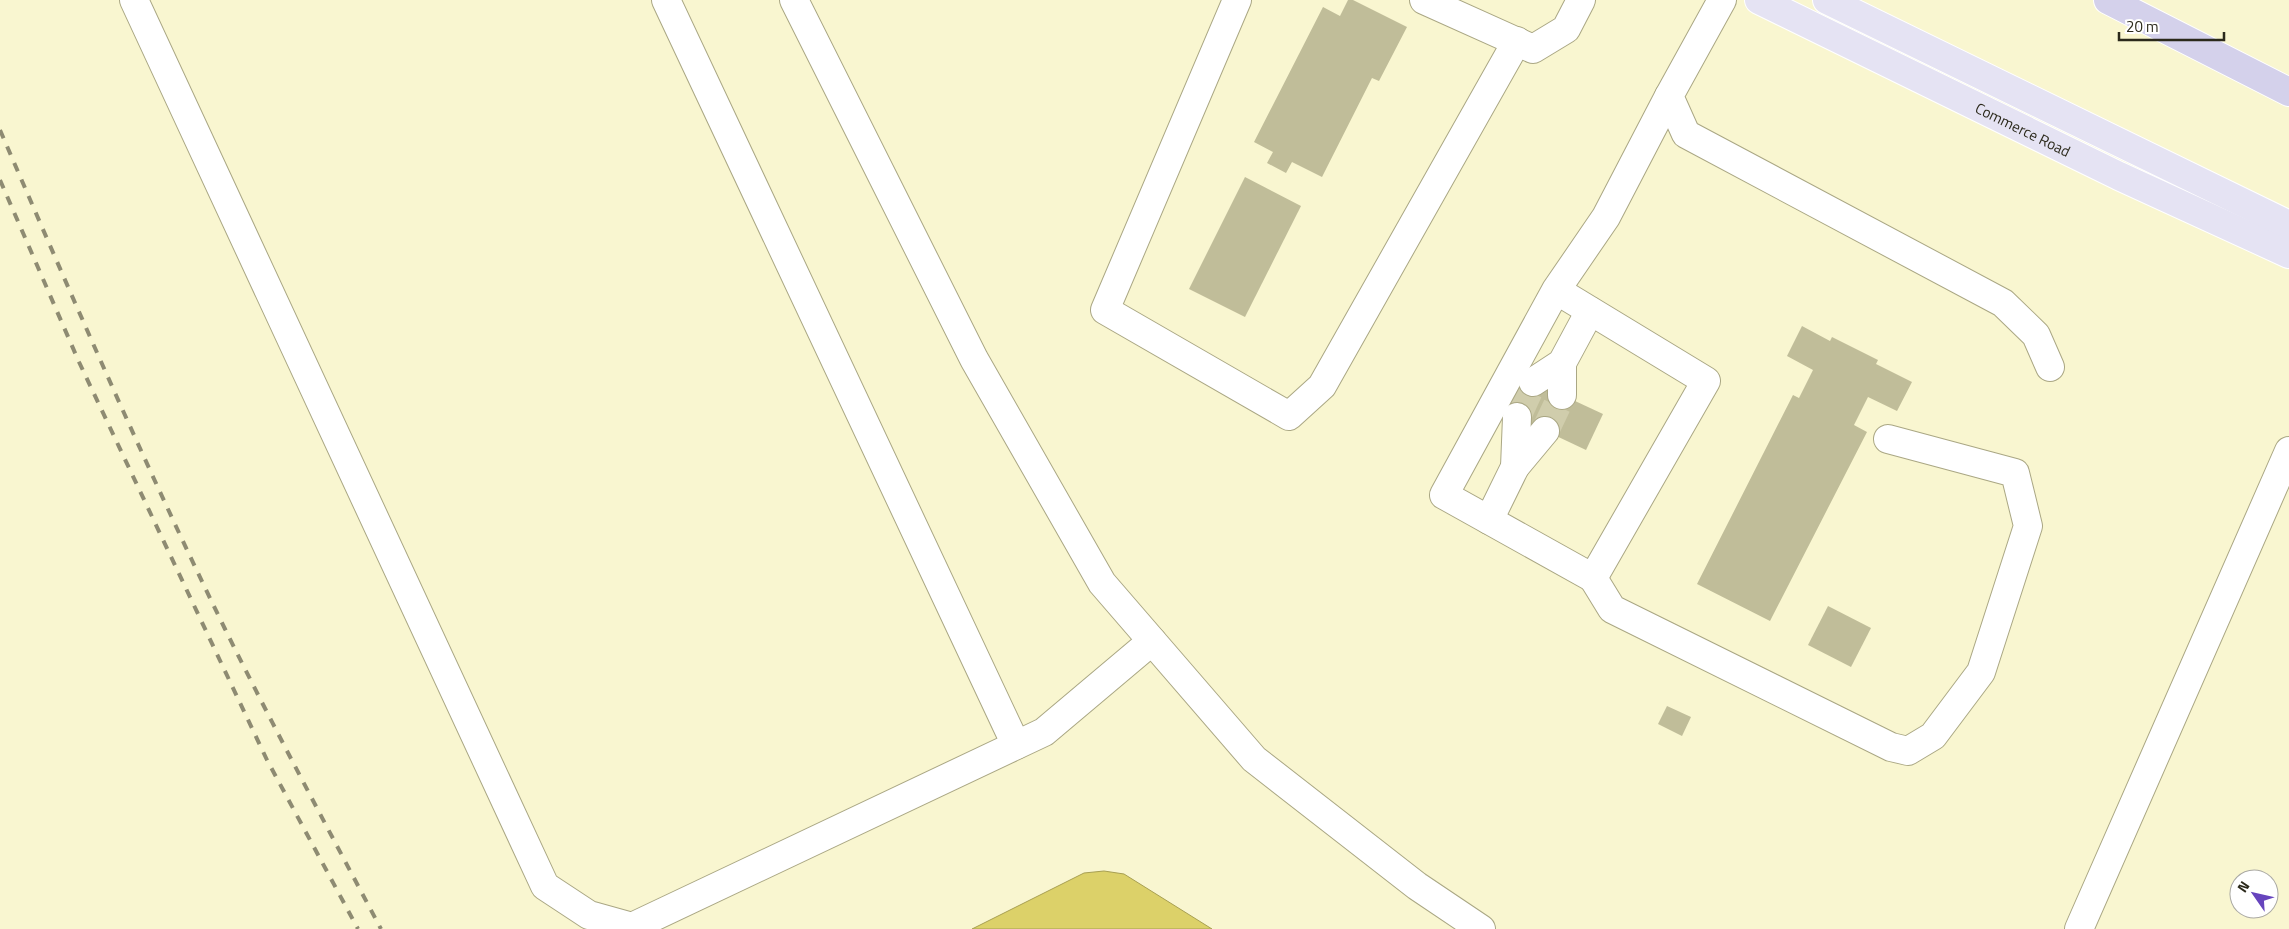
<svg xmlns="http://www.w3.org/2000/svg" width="2289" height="929" font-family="'Titillium Web',sans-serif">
<rect width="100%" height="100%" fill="#f9f6d0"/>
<path fill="#dcd169" stroke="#a79f52" d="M1104,871l20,3 88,55h-240l112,-56z"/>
<g fill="#c0bd99">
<path d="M1348,0h5l54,27 -28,54 -7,-3 -50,99 -30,-15 -6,11 -19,-10 6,-11 -19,-10 69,-135 17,9z"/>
<path d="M1245,177l56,29 -56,111 -56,-28z"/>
<path d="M1802,326l28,15 2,-4 46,23 -2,4 36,18 -15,29 -29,-14 -14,28 13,7 -97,189 -73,-37 96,-189 6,3 14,-28 -26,-14z"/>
<path d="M1513,372l90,42 -17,36 -89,-42z"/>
<path d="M1828,606l43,22 -20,39 -43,-22z"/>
<path d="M1667,706l24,11 -9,19 -24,-12z"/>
</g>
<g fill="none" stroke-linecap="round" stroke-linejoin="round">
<g stroke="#d0cdac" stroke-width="28" stroke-dasharray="28 14" stroke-linecap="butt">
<path d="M1517,417l16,-35"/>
<path d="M1545,431l17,-36"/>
</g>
<defs>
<g id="minor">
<path d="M134,0l411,886 44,29 43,12 412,-195 108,-91"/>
<path d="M666,0l350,745"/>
<path d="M794,0l180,359 128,224 152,176 163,127 64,43"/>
<path d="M1237,0l-132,310 184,106 33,-30 195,-345"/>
<path d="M1424,0l109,49 33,-20 15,-29"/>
<path d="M1722,0l-53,96 17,38 317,169 33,32 14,32"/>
<path d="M1556,290l-112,205 149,83 113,-197 -150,-91 50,-73 63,-121"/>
<path d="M1562,363v32"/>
<path d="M1533,382l29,-19 28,-52"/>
<path d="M1515,467l30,-36"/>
<path d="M1489,520l26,-53 2,-50"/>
<path d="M1593,578l19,31 279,138 17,4 25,-15 48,-64 47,-146 -13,-53 -127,-34"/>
<path d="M2079,929l210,-478"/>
</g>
<g id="major">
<path id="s1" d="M1759,0l360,176 170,78"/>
<path d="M1827,0l462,225"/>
</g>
<path id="highway" d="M2108,0l181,92"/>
</defs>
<use href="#minor" stroke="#aaa784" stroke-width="30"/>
<use href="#major" stroke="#fff" stroke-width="30"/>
<use href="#highway" stroke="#fff" stroke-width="30"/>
<use href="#minor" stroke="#fff" stroke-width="28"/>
<use href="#major" stroke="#e5e3f3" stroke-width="28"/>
<use href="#highway" stroke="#d4d1eb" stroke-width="28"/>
<g stroke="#8e8b72" stroke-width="4" stroke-dasharray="9 9" stroke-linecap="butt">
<path d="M0,130c72,167 145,335 225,499 50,101 103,200 156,300"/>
<path d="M0,180l79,182 188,398 91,169"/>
</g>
</g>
<g text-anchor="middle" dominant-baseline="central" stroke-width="4" stroke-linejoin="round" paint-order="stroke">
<g font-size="15" fill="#2b291b" stroke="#fff">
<text stroke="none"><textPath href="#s1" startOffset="294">Commerce Road</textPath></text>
</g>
</g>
<g transform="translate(2254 894) rotate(304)"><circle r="24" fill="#ffffff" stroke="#aaa9a4"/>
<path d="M0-4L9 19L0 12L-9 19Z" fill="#6644bd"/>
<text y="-8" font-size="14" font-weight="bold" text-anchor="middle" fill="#2b291b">N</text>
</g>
<path d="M2119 32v8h105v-8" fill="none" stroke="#2b291b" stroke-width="2.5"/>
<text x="2126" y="32" font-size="15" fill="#2b291b" stroke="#ffffff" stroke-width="4" paint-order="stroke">20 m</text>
</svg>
